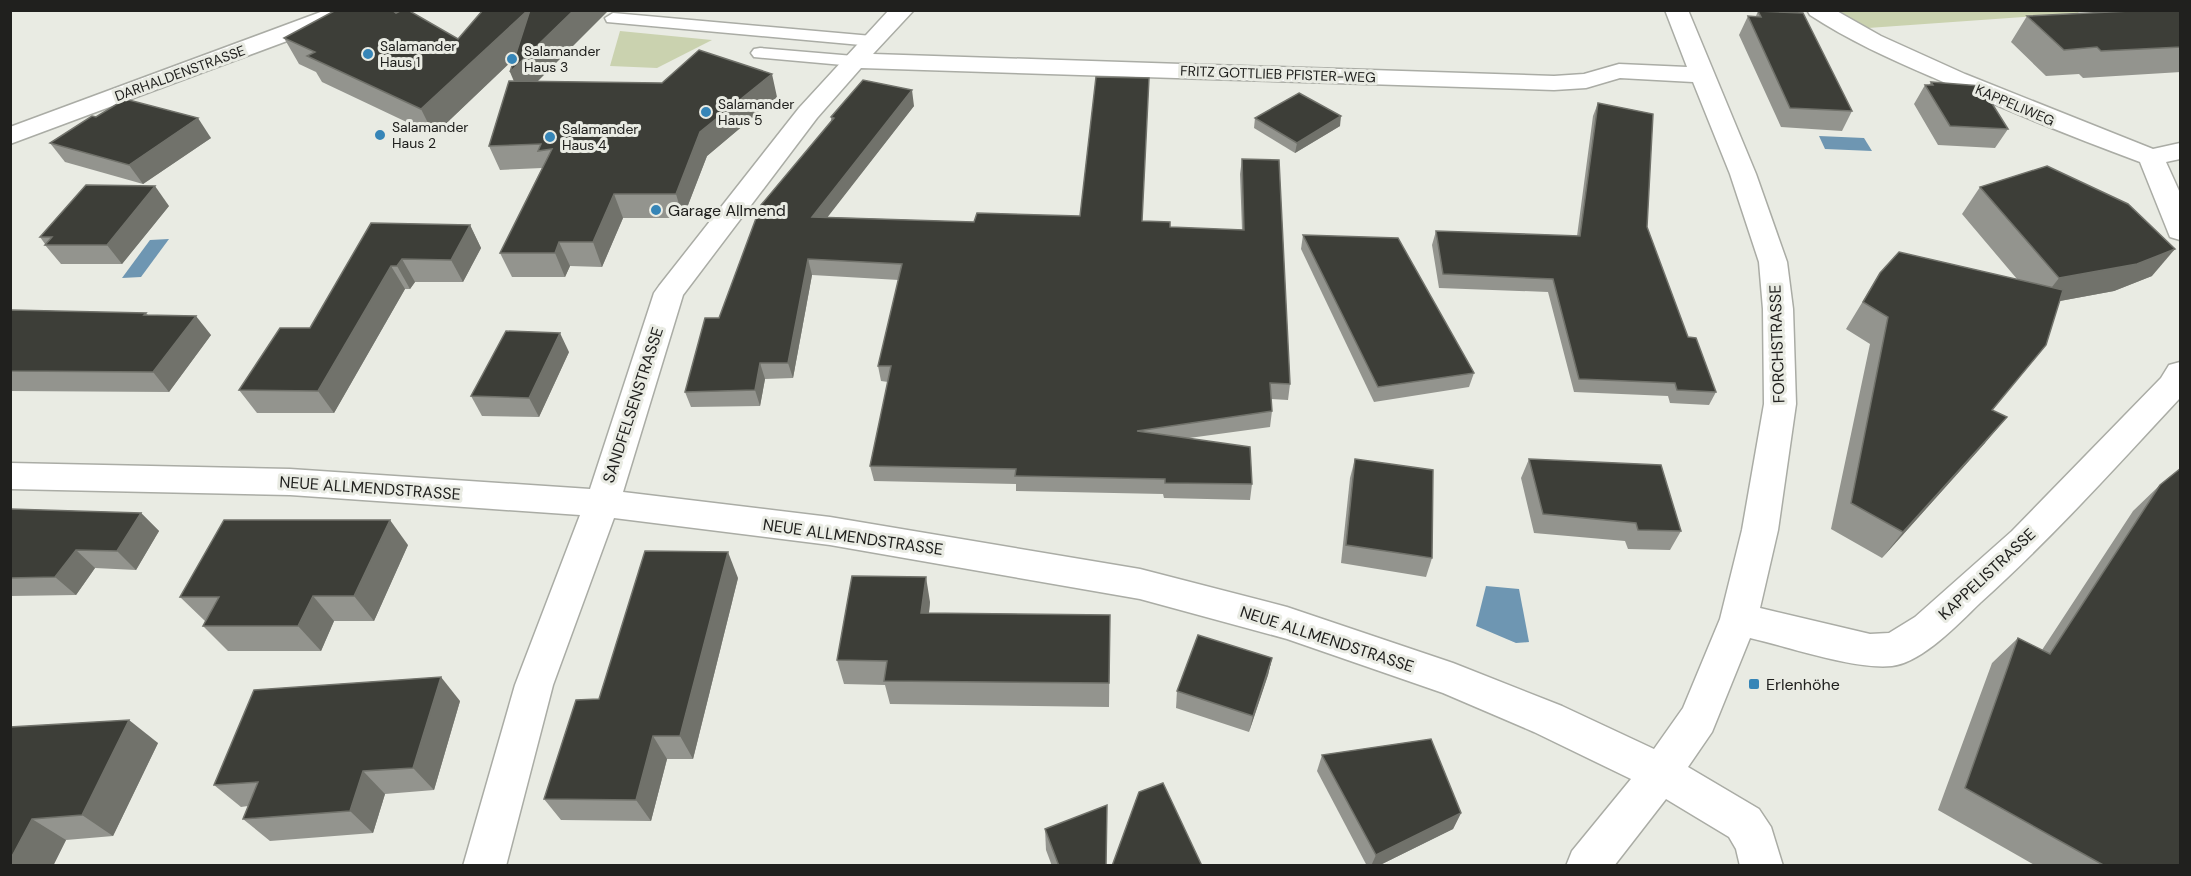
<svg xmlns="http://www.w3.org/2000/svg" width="2191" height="876" font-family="'DM Sans',sans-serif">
<rect width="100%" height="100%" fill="#e9ebe3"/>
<g fill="#cad2af">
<path d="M2076,10l3,3 -211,15 -33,-17z"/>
<path d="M620,31l92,9 -55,28 -47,-2z"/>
</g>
<g fill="#6e96b2">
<path d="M1819,136l45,2 8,13 -47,-2z"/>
<path d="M169,239l-28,38 -19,1 28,-38z"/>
<path d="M1486,586l33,3 10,53 -13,1 -40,-17z"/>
</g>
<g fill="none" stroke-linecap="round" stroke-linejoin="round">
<defs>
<g id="service">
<path d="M613,13l259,23 6,1 3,4 -3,4 -6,1 -265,-24 -2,-4z"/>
<path d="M760,48l94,8 6,1 3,4 -3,4 -6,1 -100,-9 -3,-4 3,-4z"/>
</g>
<g id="minor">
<path d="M326,10h34l-3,5 -347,129v-17z"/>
<path d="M889,10h25l-41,44 681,22 30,-2 35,-10 68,3 -22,-57h23l68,164 31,88 6,47 3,95 -18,126 -18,78 110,26 19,-1 26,-16 97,-86 149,-153 8,-13 11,-3v36c-65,70 -129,141 -200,205 -21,20 -57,59 -88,63 -37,4 -103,-19 -142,-28l-38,94 -24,35 71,42 12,18 12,39h-43l-4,-17 -7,-12 -63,-38 -52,67h-48l6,-15 59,-72 -97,-47 -91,-39 -156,-54 -147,-40 -310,-54 -216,-27 -61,167 -47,181h-43l52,-181 65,-170 -290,-20 -280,-6v-26l280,6 300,20 64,-196 5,-7 140,-178zM861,68l693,22 32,-2 34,-10 73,4 37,92 29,88 4,47 1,95 -22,126 -22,89 -37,89 -29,41 -92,-43 -109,-43 -166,-56 -147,-38 -310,-52 -207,-25 60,-197 134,-177z"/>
<path d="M1807,10h28l46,26 84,38 188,75 27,-6v16l-14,3 14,31v47l-10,-3 -30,-75c-70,-26 -140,-54 -208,-85 -42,-18 -84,-37 -122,-62z"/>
</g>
</defs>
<use href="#service" stroke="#aaaca5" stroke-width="3"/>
<use href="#minor" stroke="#aaaca5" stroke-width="3"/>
<use href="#service" fill="#fff" fill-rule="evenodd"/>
<use href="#minor" fill="#fff" fill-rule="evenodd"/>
</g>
<g fill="#93948e">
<path d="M483,10l55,71 239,16 -70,59 -24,62h-60l-21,49 -32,-1 -5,11h-53l-12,-24 42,-85 -42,2 -11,-24 25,-65 1,-23 -81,77 -112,-53 -6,-10 -17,-8 -15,-26 112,-25 62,26z"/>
<path d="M2181,10v62l-98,6 -4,-4 -33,2 -35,-34 16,-26z"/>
<path d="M1758,11l94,100 -10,20 -61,-4 -42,-92 9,-19h8z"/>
<path d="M1931,82l77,47 -13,19 -57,-3 -24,-41 11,-19h4z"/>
<path d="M1598,103l49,124 41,110 28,55 -7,13 -39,-2 -2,-7 -94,-4 -26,-100 -109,-4 -7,-43 4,-14 141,5 16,-120z"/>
<path d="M914,106l-87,111 147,5 169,-1 27,6 72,3 -2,-56 2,-15 48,225 -2,16 -17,-1 1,12 -2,16 -81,11 63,46 -2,16 -86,-2 -1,-4 -147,-3v-7l-142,-3 -4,-15 18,-84 -7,-1 -3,-15 21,-86 -87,-5 -19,103 -28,1 -5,27 -69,1 -6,-15 34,-74 112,-197v-4z"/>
<path d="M96,117l115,21 -68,46 -78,-22 -15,-19z"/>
<path d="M1255,118l85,8 -45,27 -41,-25z"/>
<path d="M1980,187l172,89 -38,15 -54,10 -68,109 -7,33 -103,115 -51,-29 39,-185 -24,-15 34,-56 137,6 -55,-65z"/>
<path d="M169,206l-47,58h-61l-16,-19v-1l-5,-7z"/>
<path d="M371,223l99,2 11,23 -18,34h-48l-5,7h-5l-71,124h-77l-18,-23 71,-62z"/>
<path d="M1303,235l171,138 -5,14 -95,15 -73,-153z"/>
<path d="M10,310l136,3 2,2 63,20 -42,57 -159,-1z"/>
<path d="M569,352l-30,65 -57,-1 -11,-20z"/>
<path d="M1355,459l77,99 -6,19 -85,-14 9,-85z"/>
<path d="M1529,459l152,72 -11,19 -42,-1 -3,-8 -91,-8 -13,-55z"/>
<path d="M2160,485l21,381h-145l-98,-56 54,-147 26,-25 24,12 91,-139z"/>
<path d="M10,509l131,4 18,18 -23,39 -41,-2 -19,27 -66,1z"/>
<path d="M408,545l-34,76h-40l-13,30h-93l-25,-25 2,-5 -25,-24z"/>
<path d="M738,578l-45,181h-26l-16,62 -90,-1 -17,-21 55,-100z"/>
<path d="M930,602l-1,11 181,2 -1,92 -219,-3 -5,-19 -41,-1 -7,-24z"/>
<path d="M1272,658l-4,17 -19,57 -73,-24 1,-17z"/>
<path d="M460,701l-26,89 -49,4 -12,39 -103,8 -27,-22 5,-13 -7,1 -27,-22z"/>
<path d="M10,727l148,16 -45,93 -47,4 -13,26h-43z"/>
<path d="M1322,755l139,58 -8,16 -75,37h-11l-50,-95z"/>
<path d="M1045,829l61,37h-54l-6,-16z"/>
</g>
<g fill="#71726b">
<path d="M528,10h3l9,24 -106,101 -13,-26z"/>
<path d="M574,10h35l-88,88 -11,-26z"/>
<path d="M772,74l5,23 -70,59 -24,62 -7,-24 24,-62z"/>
<path d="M912,90l2,16 -98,126 -4,-15z"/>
<path d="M1341,116l-1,10 -45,27 2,-10z"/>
<path d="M198,118l13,20 -68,46 -14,-19z"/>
<path d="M155,186l14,20 -47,58 -15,-19z"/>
<path d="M614,194l9,24 -21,49 -9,-25z"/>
<path d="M470,225l11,23 -18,34 -12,-22z"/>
<path d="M559,242l11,24 -5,11 -10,-24z"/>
<path d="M2175,249l-23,27 -38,15 -76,14 21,-27z"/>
<path d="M402,259l13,23 -5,7 -13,-23z"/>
<path d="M808,259l4,16 -19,103 -5,-15z"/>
<path d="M391,266l14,23 -71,124 -16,-22z"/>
<path d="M196,316l15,19 -42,57 -16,-20z"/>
<path d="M560,333l9,19 -30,65 -10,-19z"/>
<path d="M760,363l5,16 -5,27 -5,-16z"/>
<path d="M2007,417l-22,26 -103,115 21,-26z"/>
<path d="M141,513l18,18 -23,39 -19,-19z"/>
<path d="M390,520l18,25 -34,76 -20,-25z"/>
<path d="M76,550l19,18 -19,27 -21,-18z"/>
<path d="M728,552l10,26 -45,181 -13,-23z"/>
<path d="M926,577l4,25 -4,36 -5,-25z"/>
<path d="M313,596l21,25 -13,30 -23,-25z"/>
<path d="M1272,658l-4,17 -19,57 4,-16z"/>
<path d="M441,677l19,24 -26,89 -21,-22z"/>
<path d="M129,720l29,23 -45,93 -31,-21z"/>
<path d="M653,736l14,23 -16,62 -15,-21z"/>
<path d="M363,771l22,23 -12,39 -23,-22z"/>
<path d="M1461,813l-8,16 -75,37h-7l5,-11z"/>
<path d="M32,819l34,21 -13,26h-41l-2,-1v-5z"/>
</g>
<g fill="#3d3e38" stroke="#71726b" stroke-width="1.5">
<path d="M336,10h56l4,3 6,-3h6l50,29 25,-29h45l-107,99 -114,-53 8,-4 -31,-14z"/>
<path d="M530,10h44l-64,62z"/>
<path d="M2151,10h30v37l-80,4 -4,-4 -33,3 -37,-34z"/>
<path d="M1758,11l45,2 49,98 -62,-3 -42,-92 13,1z"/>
<path d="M699,50l73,24 -72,58 -24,62h-62l-21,48h-34l-4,11h-55l52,-104 -14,2 3,-7 -52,2 20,-65 153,2z"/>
<path d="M1096,77l53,1 -7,143 28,1v5l74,3 -2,-71 37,1 11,224 -20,-1 2,28 -135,20 113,16 2,37 -87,-1v-4l-150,-3 1,-7 -146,-3 21,-100h-13l24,-102 -94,-5 -20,104h-28l-5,27 -70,2 20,-74h14l42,-113 73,-87 -3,-1 32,-37 49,10 -100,127 162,5 3,-9 103,3z"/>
<path d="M1931,82l50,4 27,43 -58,-3 -25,-41h8z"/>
<path d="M1299,93l42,23 -44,27 -42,-25z"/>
<path d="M125,99l73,19 -69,47 -79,-22 42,-27 4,1z"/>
<path d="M1598,103l55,11 -6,113 41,110 8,1 20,54 -39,-2 -2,-7 -96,-4 -26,-100 -110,-5 -7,-43 144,5z"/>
<path d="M2047,166l81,38 47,45 -38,15 -78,14 -79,-91z"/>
<path d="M86,185l69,1 -48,59h-62l7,-8h-12z"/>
<path d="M371,223l99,2 -19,35 -49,-1 -5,7h-6l-73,125 -79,-1 41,-62h30z"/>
<path d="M1303,235l95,3 76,135 -96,14z"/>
<path d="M1899,252l164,38 -17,55 -54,65 15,7 -104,115 -52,-29 37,-186 -25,-15 17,-29z"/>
<path d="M10,310l136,3 -2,2 52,1 -43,56 -143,-1z"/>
<path d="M506,331l54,2 -31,65 -58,-2z"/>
<path d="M1355,459l78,11 -1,88 -86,-13z"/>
<path d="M1529,459l132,6 20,66 -43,-1 -2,-7 -93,-9z"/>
<path d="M2181,468v398h-76l-140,-78 53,-150 32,16 110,-169z"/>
<path d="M10,509l131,4 -24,38 -41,-1 -21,27 -45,1z"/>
<path d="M224,520h166l-36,76h-41l-15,30h-95l16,-29h-39z"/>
<path d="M645,551l83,1 -48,184h-27l-17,64 -92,-1 32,-99 23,-1z"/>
<path d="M852,576l74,1 -5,36 189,2 -1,68 -225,-2 3,-20 -50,-1z"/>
<path d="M1198,635l74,23 -19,58 -76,-25z"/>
<path d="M441,677l-28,91 -50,3 -13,40 -107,8 15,-37 -44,3 40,-95z"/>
<path d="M129,720l-47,95 -50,4 -22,41v-133z"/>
<path d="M1431,739l30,74 -85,42 -54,-100z"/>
<path d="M1163,783l39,83h-90l27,-74z"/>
<path d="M1107,805l-1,61h-47l-14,-37z"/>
</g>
<g fill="#3685b7" stroke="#e9ebe3" stroke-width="2">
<circle cx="368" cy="54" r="6"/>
<circle cx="512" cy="59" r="6"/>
<circle cx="706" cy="112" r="6"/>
<circle cx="380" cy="135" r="6"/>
<circle cx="550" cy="137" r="6"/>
<circle cx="656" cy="210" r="6"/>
<rect x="1748" y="678" width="12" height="12" rx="3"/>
</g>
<g text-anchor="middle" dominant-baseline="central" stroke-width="6" stroke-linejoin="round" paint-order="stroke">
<g font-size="14" fill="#20201e" stroke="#e9ebe3" text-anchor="start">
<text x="380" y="46">Salamander<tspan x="380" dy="16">Haus 1</tspan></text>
<text x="524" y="51">Salamander<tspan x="524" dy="16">Haus 3</tspan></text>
<text x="718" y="104">Salamander<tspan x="718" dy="16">Haus 5</tspan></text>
<text x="392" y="127">Salamander<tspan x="392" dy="16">Haus 2</tspan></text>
<text x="562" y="129">Salamander<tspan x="562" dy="16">Haus 4</tspan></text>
</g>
<g font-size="14" fill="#20201e" stroke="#e9ebe3">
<text transform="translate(180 73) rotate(-20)">DARHALDENSTRASSE</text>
<text transform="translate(1278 74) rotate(2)">FRITZ GOTTLIEB PFISTER-WEG</text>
<text transform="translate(2015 105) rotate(23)">KAPPELIWEG</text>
</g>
<g font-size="16" fill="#20201e" stroke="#e9ebe3" text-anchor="start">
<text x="668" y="210">Garage Allmend</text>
<text x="1766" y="684">Erlenhöhe</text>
</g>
<g font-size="16" fill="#20201e" stroke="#e9ebe3">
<text transform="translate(1777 344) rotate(-92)">FORCHSTRASSE</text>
<text transform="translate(633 405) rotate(-72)">SANDFELSENSTRASSE</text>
<text transform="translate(370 488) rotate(4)">NEUE ALLMENDSTRASSE</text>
<text transform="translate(853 537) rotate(8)">NEUE ALLMENDSTRASSE</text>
<text transform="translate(1987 574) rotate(-43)">KAPPELISTRASSE</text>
<text transform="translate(1327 639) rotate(18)">NEUE ALLMENDSTRASSE</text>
</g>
</g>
<rect width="2191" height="876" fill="none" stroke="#20201e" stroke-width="24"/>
</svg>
